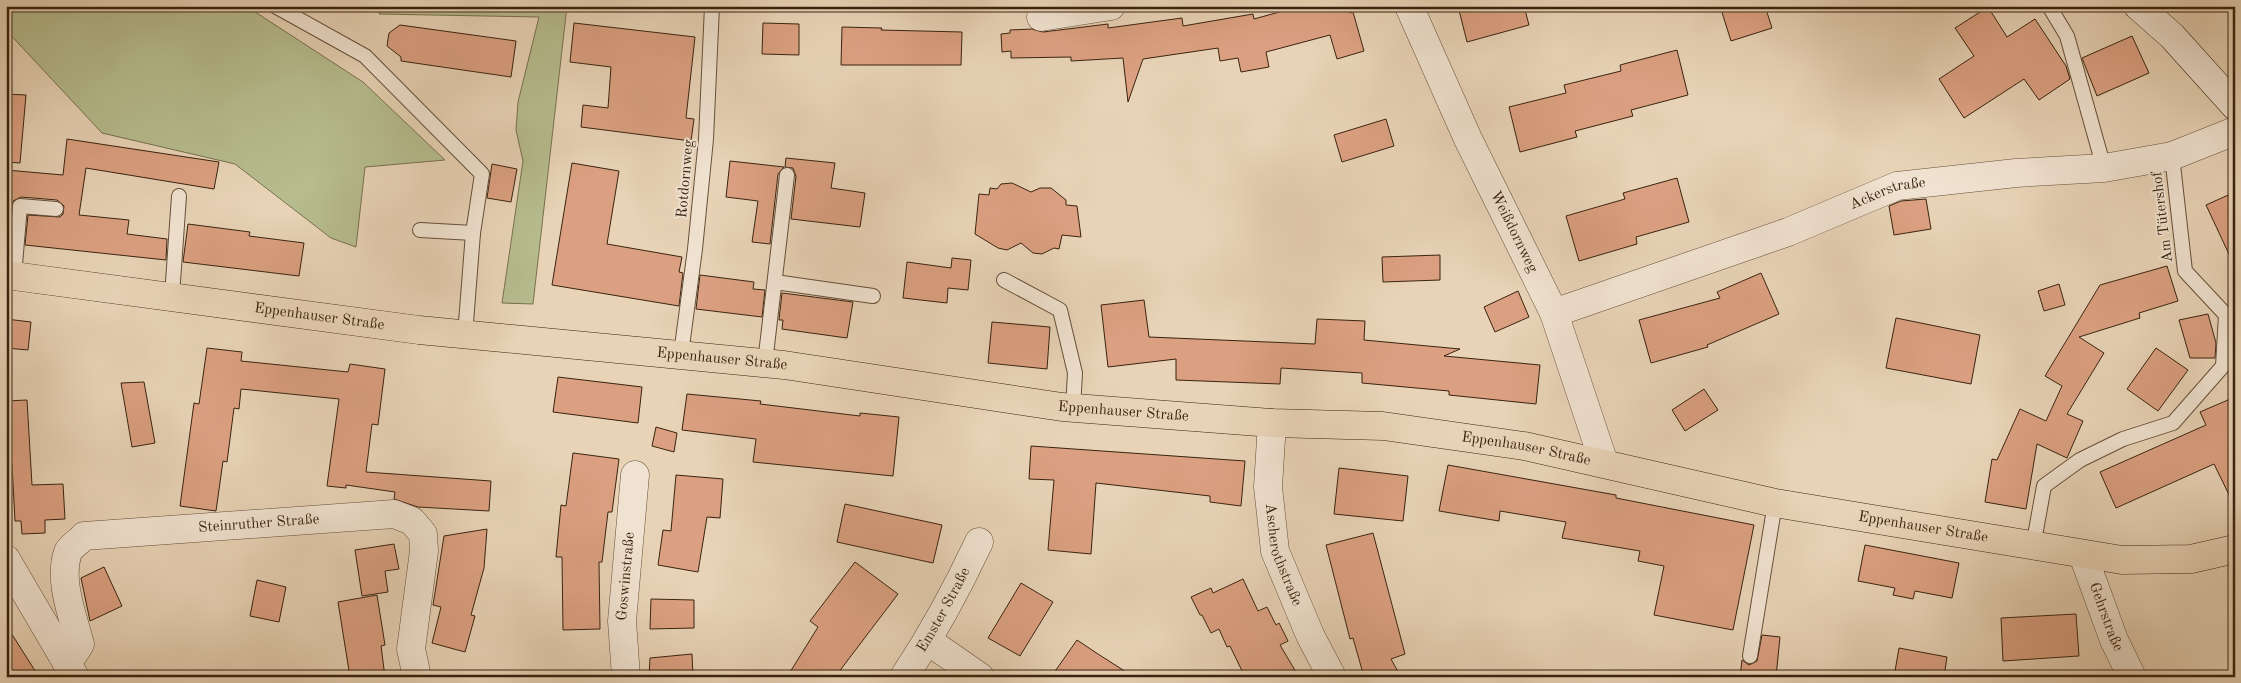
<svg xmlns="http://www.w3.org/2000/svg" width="2241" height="683" font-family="'Old Standard TT',serif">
<rect width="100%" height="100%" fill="#e8d3b6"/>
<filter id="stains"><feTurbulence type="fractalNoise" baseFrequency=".004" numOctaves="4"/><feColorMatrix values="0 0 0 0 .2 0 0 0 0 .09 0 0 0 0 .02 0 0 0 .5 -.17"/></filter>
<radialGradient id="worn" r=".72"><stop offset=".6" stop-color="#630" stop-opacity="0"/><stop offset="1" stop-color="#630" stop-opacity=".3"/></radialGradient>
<g fill="#b6bc8e" stroke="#78704e">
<path d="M6,6h240l117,76 82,78 -80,7 -9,80 -25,-9 -96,-74 -133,-31 -96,-103z"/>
<path d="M383,6h184l-34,298 -31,-1 21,-142 -7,-31 2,-28 21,-85 -160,-3z"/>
</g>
<g fill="#dba081" stroke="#39230f">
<path d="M1301,6h47l2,7 3,-1 11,39 -27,8 -7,-24 -64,17 3,15 -28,5 -3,-14 -18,3 -2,-13 -75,11 -15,43 -5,-44 -52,3v-4l-60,1v-7l-9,1 -1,-18 9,-1v-3l22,-1 11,3 65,-8v4l74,-10 1,8 70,-12 1,5z"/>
<path d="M1458,6h66l5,19 -62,17z"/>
<path d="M1720,6h45l7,22 -41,13z"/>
<path d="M1988,7l19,30 28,-18 31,47 4,13 -31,21 -15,-21 -60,39 -25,-39 35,-23 -19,-28z"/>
<path d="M574,23l121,14 -9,81 8,1 -3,22 -110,-14 2,-22 25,3 3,-41 -41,-5z"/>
<path d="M763,23l36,1v31l-37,-1z"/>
<path d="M400,25l116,16 -5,36 -110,-16v-4l-14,-11 2,-13z"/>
<path d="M842,27l40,1 -1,2 81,2 -1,33h-120z"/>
<path d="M2132,36l17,37 -52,23 -15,-38z"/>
<path d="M1677,50l11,45 -57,15 2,6 -58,15 2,6 -57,15 -11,-45 57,-14 -2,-8 57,-14 -1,-6z"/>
<path d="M6,94l20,1 -6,68 -14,-1z"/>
<path d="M1386,119l8,27 -52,16 -8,-27z"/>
<path d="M67,139l152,23 -5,27 -128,-21 -7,47 50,5 -2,14 40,5 -1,21 -141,-15 3,-30 32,2 3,-3 1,-8 -7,-6 -36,-3 -8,4 -5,42h-2v-73l57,5z"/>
<path d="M786,158l49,5 -4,25 34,5 -5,34 -69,-8 5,-43 -3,-8 -8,-1z"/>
<path d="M730,161l54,6 -6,7 -8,70 -18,-2 6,-41 -32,-4z"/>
<path d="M572,163l47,8 -12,73 75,13 -3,15 4,1 -4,33 -127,-21z"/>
<path d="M492,164l25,5 -6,33 -24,-4z"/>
<path d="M1677,178l12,44 -53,15 1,7 -58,17 -13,-45 59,-17 -2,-6z"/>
<path d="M1012,183l19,9 9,-4h11l15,12v5l11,1 4,31 -19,-2 -3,14 -5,-1 -12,6 -9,-1 -12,-10 -14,7 -9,-2 -23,-14 4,-40 10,1 1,-7 7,1 4,-5z"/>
<path d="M2235,192v75l-29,-62z"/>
<path d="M1926,199l5,30 -37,6 -5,-29 12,-5z"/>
<path d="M188,224l62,8 -1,4 55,7 -5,33 -116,-14z"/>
<path d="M1440,255v25l-57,2 -1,-25z"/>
<path d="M952,258l19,2 -3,30 -20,-2 -1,15 -44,-5 4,-36 44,6z"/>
<path d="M2167,266l11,35 -39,12 1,5 -61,19 25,16 -37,61 16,7 -16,37 -30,-14 -11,65 -41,-7 7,-43 5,1 23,-51 26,12 16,-35 -17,-10 55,-91z"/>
<path d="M1761,273l18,41 -72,31 1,2 -57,16 -12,-43 81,-22 -3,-6z"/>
<path d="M700,275l54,7 -1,7 12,1 -3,27 -66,-8z"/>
<path d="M2059,284l6,21 -21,6 -6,-20z"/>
<path d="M1518,291l11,26 -34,15 -11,-25z"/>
<path d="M782,293l71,9 -6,36 -65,-9 1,-9h-4z"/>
<path d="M1144,300l5,37 166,7 2,-25 48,2 -1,19 96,9 -16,7 96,9 -4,39 -87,-9v-4l-87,-8v-10l-81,-5 -1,16 -104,-4v-21l-68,8 -7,-62z"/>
<path d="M2208,314l8,29 -1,15h-25l-11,-38z"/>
<path d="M1896,318l84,17 -9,49 -85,-16z"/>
<path d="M6,319l25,3 -3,28 -22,-2z"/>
<path d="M992,322l58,5 -3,42 -59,-6z"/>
<path d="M207,348l35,4 -1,9 107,11 2,-8 35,5 -7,56 -6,-1 -6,48 125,9 -2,30 -71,-4 -24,-8 1,-7 -49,-7v3l-19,-2 12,-87 -98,-10 -2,20 -5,-1 -7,54 -4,-1 -7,50 -36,-5 14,-103 5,1z"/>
<path d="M2156,348l32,22 -30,41 -31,-22z"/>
<path d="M558,377l84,10 -4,36 -85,-11z"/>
<path d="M144,382l11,61 -23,4 -11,-64z"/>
<path d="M1704,389l14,21 -33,21 -13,-21z"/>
<path d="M687,394l74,7 -1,3 100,12v-3l39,4 -6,59 -140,-14 3,-23 -74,-9z"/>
<path d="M2235,397v110l-21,-43 -98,44 -16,-36 106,-47 -6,-13z"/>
<path d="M27,400l5,85 31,-1 2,35 -20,1v13l-23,1 -1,-13h-6l-3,-57 -6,1v-64z"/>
<path d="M656,427l21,6 -3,19 -22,-6z"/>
<path d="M1031,446l214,15 -4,45 -31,-4v-6l-114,-13 -5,71 -43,-4 6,-70 -25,-1z"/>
<path d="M573,453l46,6 -7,53h-4l-6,50h-3l1,67 -37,1 -1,-73h-6l5,-52 5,1z"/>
<path d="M1448,465l168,30v3l138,27 -21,105 -79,-15 10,-49 -26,-5 2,-10 -78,-13 4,-16 -66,-11 -1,10 -60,-10z"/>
<path d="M1339,468l69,8 -5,45 -69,-7z"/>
<path d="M676,475l47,4 -3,39 -13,-1 -9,55 -40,-7 5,-35 8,1z"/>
<path d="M845,504l97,21 -9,38 -96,-21z"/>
<path d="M487,529l-3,39 -13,47 4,1 -10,36 -33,-9 9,-36 -8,-2 11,-69z"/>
<path d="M1373,533l32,121 -14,5 10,18h-37l-11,-39 -3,1 -24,-94z"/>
<path d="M394,544l5,25 -14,2 3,21 -26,4 -7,-46z"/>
<path d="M1865,545l94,18 -7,35 -37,-7 -2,8 -20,-4 2,-7 -37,-7z"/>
<path d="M855,562l43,32 -63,83h-48l31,-50 -8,-6z"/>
<path d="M104,567l18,39 -32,15 -9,-43z"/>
<path d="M1243,579l15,32 9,-4 9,18 3,-2 9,18 -8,4 19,32h-54l-15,-31 -3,1 -8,-18 -8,4 -9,-18h-2l-9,-18 20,-9 2,5z"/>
<path d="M257,580l29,7 -7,35 -29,-6z"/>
<path d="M1021,583l32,19 -33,54 -32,-18z"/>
<path d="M377,595l8,50 -4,1 4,31h-35l-12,-75z"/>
<path d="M651,599l43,1v28l-44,1z"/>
<path d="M2076,614l3,42 -76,5 -2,-43z"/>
<path d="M6,625l33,52h-33z"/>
<path d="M1762,635l18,2 -4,40h-36l2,-17 7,5 8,-4z"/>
<path d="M1077,640l21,14 36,23h-83z"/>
<path d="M1899,648l48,9 -3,20h-50z"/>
<path d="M692,654l1,23h-44l1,-19z"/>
</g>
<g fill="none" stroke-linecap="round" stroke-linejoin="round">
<defs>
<g id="service">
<path d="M275,6l90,50 117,118 -9,59 -8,102"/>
<path d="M2049,6l18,30 37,132"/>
<path d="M420,230l53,3"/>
<path d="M14,276l6,-70 36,3"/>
<path d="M1004,280l56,30 15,63 -2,35"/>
<path d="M775,282l98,14"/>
<path d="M172,296l7,-100"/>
<path d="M681,354l14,-105 11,-110 6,-133"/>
<path d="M765,363l22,-188"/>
<path d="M2033,547l11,-61 36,-26 43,-21 50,-16 50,-57 3,-51 -41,-44 -13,-115"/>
<path d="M1750,656l25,-153"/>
</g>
<g id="minor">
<path id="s1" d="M1409,6l59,133 86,174 50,150"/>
<path d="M1041,17l70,-11"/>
<path id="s2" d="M1554,313l234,-81 109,-46 119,-13 88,-5 68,-12 63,-25"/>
<path id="s3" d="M1272,423l-4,64 7,64 35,84 22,42"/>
<path id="s4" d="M2083,555l31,85 18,37"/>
<path d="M6,559l69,118"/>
<path d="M928,641l52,36"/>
<path id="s5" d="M67,664l13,-20c-7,-27 -22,-64 -12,-92 2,-5 12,-11 16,-16l310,-22 18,7 11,13 1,17 -13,98 6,28"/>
<path id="s6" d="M626,677l-4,-56 13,-146"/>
</g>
<g id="tertiary">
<path id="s7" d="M904,677c29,-44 53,-88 75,-135"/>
</g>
<path id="secondary" d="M2138,6l34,30 63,70"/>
<g id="primary">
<path id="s8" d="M6,275l413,55 365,35 278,42 210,16 111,3 141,20 251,57 347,57 69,-1 44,-10"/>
</g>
</defs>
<use href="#service" stroke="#654f39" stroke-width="16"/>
<use href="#minor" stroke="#654f39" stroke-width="29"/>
<use href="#tertiary" stroke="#654f39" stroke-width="29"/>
<use href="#secondary" stroke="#39230f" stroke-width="29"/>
<use href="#primary" stroke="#39230f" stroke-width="29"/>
<use href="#service" stroke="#f0e2d0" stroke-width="14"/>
<use href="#minor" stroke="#f0e2d0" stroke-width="28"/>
<use href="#tertiary" stroke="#f0e2d0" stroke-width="28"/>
<use href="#secondary" stroke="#f0e2d0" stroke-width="28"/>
<use href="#primary" stroke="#e8d3b6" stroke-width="28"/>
</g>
<g text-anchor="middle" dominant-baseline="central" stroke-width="4" stroke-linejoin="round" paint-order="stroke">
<g font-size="15" fill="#39230f" stroke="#f0e2d0">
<text transform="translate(686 179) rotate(-85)">Rotdornweg</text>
<text stroke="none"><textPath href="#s2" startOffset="355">Ackerstraße</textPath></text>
<text transform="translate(2163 217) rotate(-97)">Am Tütershof</text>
<text stroke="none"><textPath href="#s1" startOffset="249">Weißdornweg</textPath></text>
<text stroke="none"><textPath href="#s8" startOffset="316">Eppenhauser Straße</textPath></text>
<text stroke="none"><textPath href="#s8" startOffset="721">Eppenhauser Straße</textPath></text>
<text stroke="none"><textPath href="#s8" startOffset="1126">Eppenhauser Straße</textPath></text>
<text stroke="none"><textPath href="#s8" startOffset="1531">Eppenhauser Straße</textPath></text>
<text stroke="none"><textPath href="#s5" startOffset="316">Steinruther Straße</textPath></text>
<text stroke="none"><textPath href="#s8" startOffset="1936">Eppenhauser Straße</textPath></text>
<text stroke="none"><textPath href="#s3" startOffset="134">Ascherothstraße</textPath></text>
<text stroke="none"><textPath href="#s6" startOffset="101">Goswinstraße</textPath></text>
<text stroke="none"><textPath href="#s7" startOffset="78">Emster Straße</textPath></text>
<text stroke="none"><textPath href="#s4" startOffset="66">Gehrstraße</textPath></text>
</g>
</g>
<rect width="2241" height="683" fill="none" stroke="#e8d3b6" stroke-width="25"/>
<rect x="8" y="8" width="2226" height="668" fill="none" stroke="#39230f" stroke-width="2.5"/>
<rect x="12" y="12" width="2216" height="658" fill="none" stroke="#39230f"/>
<rect width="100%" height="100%" filter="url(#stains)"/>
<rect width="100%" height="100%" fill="url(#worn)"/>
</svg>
